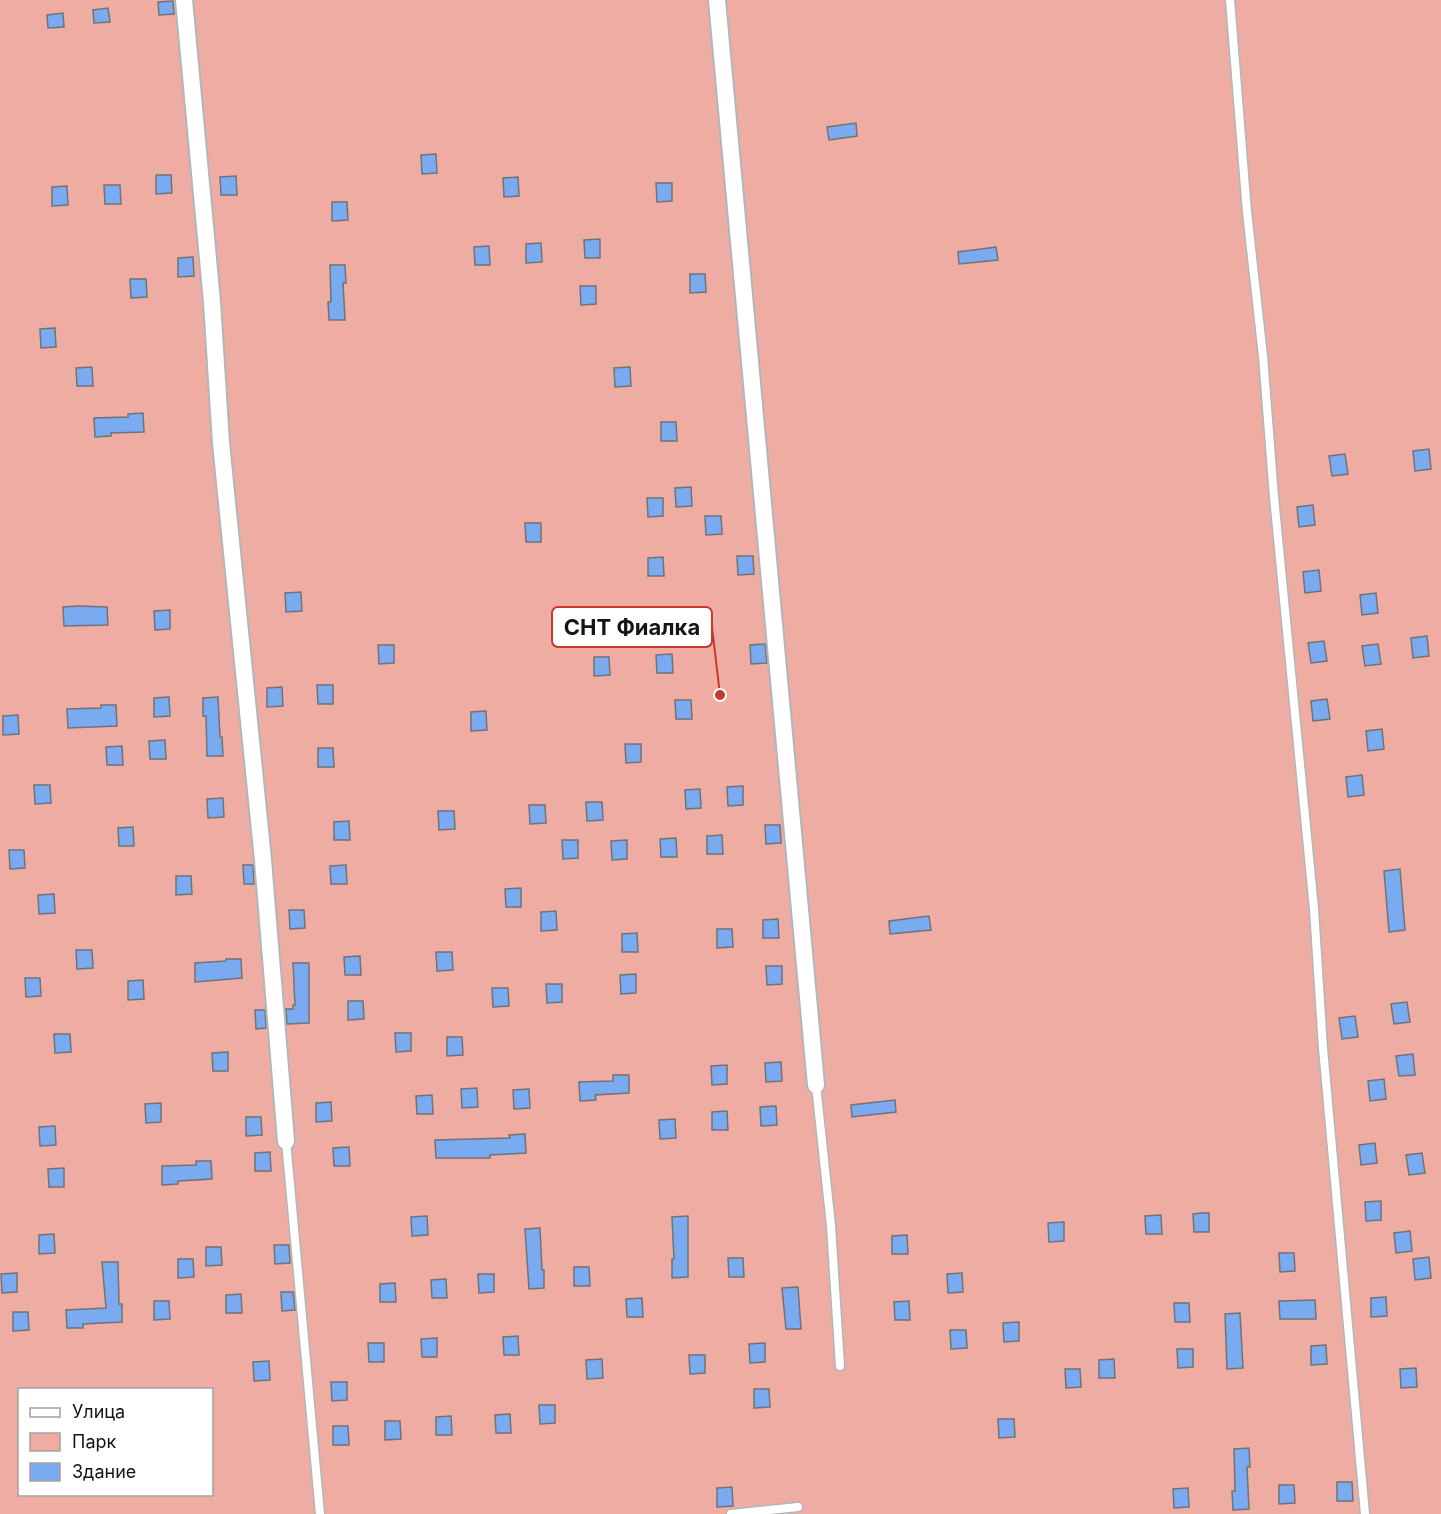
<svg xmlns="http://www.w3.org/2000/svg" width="1441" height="1514" font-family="Inter,sans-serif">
<rect width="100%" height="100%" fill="#e1e5ea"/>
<path fill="#efaca2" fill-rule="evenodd" d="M0,0h1441v1514h-1441zM20,1390h192v104h-192z"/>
<g fill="#7aaaef" stroke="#707378" stroke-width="1.5">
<path d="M173,1l1,13 -15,1 -1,-13z"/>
<path d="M108,8l2,14 -16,1 -1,-13z"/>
<path d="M63,13l1,14 -16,1 -1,-13z"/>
<path d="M856,123l1,13 -28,4 -2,-13z"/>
<path d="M436,154l1,19 -15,1 -1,-19z"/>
<path d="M156,175h15l1,18 -16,1z"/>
<path d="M236,176l1,19h-16l-1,-18z"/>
<path d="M518,177l1,19 -15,1 -1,-19z"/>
<path d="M656,183h16v18l-15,1z"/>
<path d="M104,185h16l1,19h-16z"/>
<path d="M67,186l1,19 -16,1v-19z"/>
<path d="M332,202h15l1,18 -16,1z"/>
<path d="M600,239v19h-15l-1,-18z"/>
<path d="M541,243l1,19 -16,1v-19z"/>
<path d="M489,246l1,19h-15l-1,-18z"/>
<path d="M996,247l2,13 -39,4 -1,-12z"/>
<path d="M193,257l1,19 -16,1v-19z"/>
<path d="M330,265h15l1,18h-3l2,37h-16l-1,-18h3z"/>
<path d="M690,274h15l1,18 -16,1z"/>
<path d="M130,279h16l1,18 -16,1z"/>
<path d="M580,286h16v18l-15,1z"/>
<path d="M55,328l1,19 -15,1 -1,-19z"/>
<path d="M92,367l1,19h-16l-1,-18z"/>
<path d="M630,367l1,19 -16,1 -1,-19z"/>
<path d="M143,413l1,19 -33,1v3l-16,1 -1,-19 34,-1v-3z"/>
<path d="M661,422h15l1,19h-16z"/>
<path d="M1429,449l2,20 -16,2 -2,-20z"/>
<path d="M1345,454l3,20 -16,2 -3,-20z"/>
<path d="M691,487l1,19 -16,1 -1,-19z"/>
<path d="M647,498h16v18l-15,1z"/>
<path d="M1313,505l2,20 -16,2 -2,-20z"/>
<path d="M705,516h16l1,18 -16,1z"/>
<path d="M525,523h16v19h-15z"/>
<path d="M737,556h16l1,18 -16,1z"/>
<path d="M663,557l1,19h-16v-18z"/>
<path d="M1319,570l2,21 -16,2 -2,-21z"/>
<path d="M301,592l1,19 -16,1 -1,-19z"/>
<path d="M1376,593l2,20 -16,2 -2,-20z"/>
<path d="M79,606l28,1 1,18 -44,1 -1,-19z"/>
<path d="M170,610v19l-15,1 -1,-19z"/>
<path d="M1427,636l2,20 -16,2 -2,-20z"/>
<path d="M1324,641l3,20 -16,2 -3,-20z"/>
<path d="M765,644l2,19 -16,1 -1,-19z"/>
<path d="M1378,644l3,20 -16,2 -3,-20z"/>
<path d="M378,645h16v18l-15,1z"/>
<path d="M672,654l1,19h-16l-1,-18z"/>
<path d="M594,657h15l1,18 -16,1z"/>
<path d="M317,685h16v19h-15z"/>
<path d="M282,687l1,19 -16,1v-19z"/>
<path d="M169,697l1,19 -16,1v-19z"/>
<path d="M218,697l2,40h2l1,19h-16l-1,-40h-3v-18z"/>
<path d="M1327,699l3,20 -17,2 -2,-20z"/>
<path d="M675,700h16l1,19h-16z"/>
<path d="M101,705h15l1,21 -49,2 -1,-19 34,-1z"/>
<path d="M486,711l1,19 -16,1v-19z"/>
<path d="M18,715l1,19 -16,1v-19z"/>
<path d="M1382,729l2,20 -16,2 -2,-20z"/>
<path d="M165,740l1,19h-16l-1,-18z"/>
<path d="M625,744h16v18l-15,1z"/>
<path d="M122,746l1,19h-16l-1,-18z"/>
<path d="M318,748h15l1,19h-16z"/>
<path d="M1362,775l2,20 -16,2 -2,-20z"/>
<path d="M34,785h16l1,18 -16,1z"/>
<path d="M743,786v19l-15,1 -1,-19z"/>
<path d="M700,789l1,19 -15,1 -1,-19z"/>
<path d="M223,798l1,19 -16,1 -1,-19z"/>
<path d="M586,802h16l1,18 -16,1z"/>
<path d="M529,805h16l1,18 -16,1z"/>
<path d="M438,811h16l1,18 -16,1z"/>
<path d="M349,821l1,19h-16v-18z"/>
<path d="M765,825h15l1,18 -15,1z"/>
<path d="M133,827l1,19h-15l-1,-18z"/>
<path d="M722,835l1,19h-16v-18z"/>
<path d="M676,838l1,19h-16l-1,-18z"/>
<path d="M562,840h16v18l-15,1z"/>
<path d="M627,840v19l-15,1 -1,-19z"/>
<path d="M9,850h15l1,18 -15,1z"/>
<path d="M243,865h10l1,19h-10z"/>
<path d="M346,865l1,19h-16l-1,-18z"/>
<path d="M1400,869l5,61 -16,2 -5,-61z"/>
<path d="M176,876h15l1,18 -16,1z"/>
<path d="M521,888v19h-15l-1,-18z"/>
<path d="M54,894l1,19 -16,1 -1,-19z"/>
<path d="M289,910h15l1,18 -15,1z"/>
<path d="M556,911l1,19 -16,1v-19z"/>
<path d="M929,916l2,14 -41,4 -1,-13z"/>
<path d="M778,919l1,19h-16v-18z"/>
<path d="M717,929h15l1,18 -16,1z"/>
<path d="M637,933l1,19h-16v-18z"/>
<path d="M76,950h16l1,18 -16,1z"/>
<path d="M436,952h16l1,18 -16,1z"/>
<path d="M360,956l1,19h-16l-1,-18z"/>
<path d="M226,959h15l1,19 -47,4v-19l31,-2z"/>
<path d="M293,963h16v60l-22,1 -1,-15h7v-4h2z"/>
<path d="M766,966h16v18l-15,1z"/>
<path d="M636,974v19l-15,1 -1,-19z"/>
<path d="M25,978h15l1,18 -15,1z"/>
<path d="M143,980l1,19 -16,1v-19z"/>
<path d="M546,984h16v18l-15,1z"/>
<path d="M492,988h16l1,18 -16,1z"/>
<path d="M348,1001h15l1,18 -16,1z"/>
<path d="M1407,1002l3,20 -16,2 -3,-20z"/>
<path d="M255,1010h10l1,18 -10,1z"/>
<path d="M1355,1016l3,21 -16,2 -3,-21z"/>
<path d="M395,1033h16v18l-15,1z"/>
<path d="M54,1034h16l1,18 -16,1z"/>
<path d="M447,1037h15l1,18 -16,1z"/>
<path d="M228,1052v19h-15l-1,-18z"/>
<path d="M1413,1054l2,21 -16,1 -3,-20z"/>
<path d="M781,1062l1,19 -16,1 -1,-19z"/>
<path d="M727,1065v19l-15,1 -1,-19z"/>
<path d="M613,1075h16v18l-34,2 1,5 -16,1 -1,-19 34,-1z"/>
<path d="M1384,1079l2,20 -16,2 -2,-20z"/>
<path d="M477,1088l1,19 -16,1 -1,-19z"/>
<path d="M529,1089l1,19 -16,1 -1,-19z"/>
<path d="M432,1095l1,19h-16l-1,-18z"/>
<path d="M895,1100l1,12 -44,5 -1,-12z"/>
<path d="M331,1102l1,19 -16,1v-19z"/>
<path d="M161,1103v19l-15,1 -1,-19z"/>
<path d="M776,1106l1,19 -16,1 -1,-19z"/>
<path d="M727,1111l1,19h-16v-18z"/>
<path d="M246,1117h15l1,18 -16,1z"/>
<path d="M675,1119l1,19 -16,1 -1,-19z"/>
<path d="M55,1126l1,19 -16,1 -1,-19z"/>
<path d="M525,1134l1,19 -36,2v3h-54l-1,-18 75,-2 -1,-3z"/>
<path d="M1375,1143l2,20 -16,2 -2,-20z"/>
<path d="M349,1147l1,19h-16l-1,-18z"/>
<path d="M270,1152l1,19h-16v-18z"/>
<path d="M1422,1153l3,20 -16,2 -3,-20z"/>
<path d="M196,1161h15l1,18 -34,2v3l-16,1v-19l34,-1z"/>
<path d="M64,1168v19h-15l-1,-18z"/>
<path d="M1381,1201v19l-15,1 -1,-19z"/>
<path d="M1202,1213h7v19h-15l-1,-18z"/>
<path d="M1161,1215l1,19h-16l-1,-18z"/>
<path d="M427,1216l1,19 -16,1 -1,-19z"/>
<path d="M688,1216v61l-16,1v-19h2l-2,-42z"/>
<path d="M1064,1222v19l-15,1 -1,-19z"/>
<path d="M540,1228l2,42h2v18l-15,1 -4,-60z"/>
<path d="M1410,1231l2,20 -16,2 -2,-20z"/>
<path d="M54,1234l1,19 -16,1v-19z"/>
<path d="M907,1235l1,19h-16v-18z"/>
<path d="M274,1245h15l1,18 -15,1z"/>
<path d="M206,1247h15l1,18 -16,1z"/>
<path d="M1279,1253h15l1,18 -15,1z"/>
<path d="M1429,1257l2,21 -16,2 -2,-21z"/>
<path d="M728,1258h15l1,19h-15z"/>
<path d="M178,1259h15l1,18 -16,1z"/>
<path d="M102,1262h16l1,42h3v18l-39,2v4h-16l-1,-18 40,-2z"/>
<path d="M574,1267h15l1,19h-16z"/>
<path d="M17,1273v19l-15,1 -1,-19z"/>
<path d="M962,1273l1,19 -15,1 -1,-19z"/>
<path d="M478,1274h16v18l-15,1z"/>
<path d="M446,1279l1,19h-15l-1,-18z"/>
<path d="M395,1283l1,19h-16v-18z"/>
<path d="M798,1287l3,42h-15l-4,-41z"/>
<path d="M281,1292h12l2,18 -13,1z"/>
<path d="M241,1294l1,19h-16v-18z"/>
<path d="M1386,1297l1,19 -16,1v-19z"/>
<path d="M642,1298l1,19h-16l-1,-18z"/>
<path d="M1315,1300l1,19h-36l-1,-18z"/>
<path d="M154,1301h15l1,18 -16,1z"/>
<path d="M909,1301l1,19h-15l-1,-18z"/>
<path d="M1174,1303h15l1,19h-15z"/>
<path d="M13,1312h15l1,18 -16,1z"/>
<path d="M1240,1313l3,55 -16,1 -2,-55z"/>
<path d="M1019,1322v19l-15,1 -1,-19z"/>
<path d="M950,1330h16l1,18 -16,1z"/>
<path d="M518,1336l1,19h-15l-1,-18z"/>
<path d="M437,1338v19h-15l-1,-18z"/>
<path d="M368,1343h16v19h-15z"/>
<path d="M765,1343v19l-15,1 -1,-19z"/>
<path d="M1326,1345l1,19 -16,1v-19z"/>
<path d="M1177,1349h16v18l-15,1z"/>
<path d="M689,1355h16v18l-15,1z"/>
<path d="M602,1359l1,19 -16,1 -1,-19z"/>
<path d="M1114,1359l1,19h-16v-18z"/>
<path d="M269,1361l1,19 -16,1 -1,-19z"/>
<path d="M1416,1368l1,19 -16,1 -1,-19z"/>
<path d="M1065,1369h15l1,18 -15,1z"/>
<path d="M331,1382h16v18l-15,1z"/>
<path d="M754,1389h15l1,18 -16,1z"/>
<path d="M539,1405h16v18l-15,1z"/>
<path d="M510,1414l1,19h-15l-1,-18z"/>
<path d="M451,1416l1,19h-16v-18z"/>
<path d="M998,1419h16l1,18 -16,1z"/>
<path d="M385,1421h15l1,18 -16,1z"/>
<path d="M333,1426h15l1,19h-16z"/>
<path d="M1249,1448l1,19h-3l2,42 -16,1 -1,-19h3l-1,-42z"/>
<path d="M1337,1482h15l1,19h-16z"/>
<path d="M1279,1485h15l1,18 -16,1z"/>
<path d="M732,1487l1,19 -16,1v-19z"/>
<path d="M1188,1488l1,19 -15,1 -1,-19z"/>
</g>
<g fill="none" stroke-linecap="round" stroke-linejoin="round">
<defs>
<g id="lane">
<path d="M1230,0l17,212 16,144 11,141 40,412 9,139 42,466"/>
<path d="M816,1085l15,141 9,140"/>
<path d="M286,1141l34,373"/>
<path d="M731,1514l67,-7"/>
</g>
<g id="street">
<path d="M184,0l28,302 9,141 42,417 23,281"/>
<path d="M717,0l99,1085"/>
</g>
</defs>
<use href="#lane" stroke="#b2b6bb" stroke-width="11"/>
<use href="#street" stroke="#b2b6bb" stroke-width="20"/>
<use href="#lane" stroke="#fff" stroke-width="8"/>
<use href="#street" stroke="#fff" stroke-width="16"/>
</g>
<path fill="none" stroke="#c7392f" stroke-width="2" d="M720 695L712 627"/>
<circle fill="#c7392f" stroke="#fff" stroke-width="2" cx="720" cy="695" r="6"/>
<rect fill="#fff" stroke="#c7392f" stroke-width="2" x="552" y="607" width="160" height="40" rx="6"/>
<g font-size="22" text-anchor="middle" font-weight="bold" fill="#141517">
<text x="632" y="635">СНТ Фиалка</text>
</g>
<rect x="18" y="1388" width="195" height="108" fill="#ffffff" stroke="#a1a1a2" stroke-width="1.5"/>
<rect x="30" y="1408" width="30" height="9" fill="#ffffff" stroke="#a1a1a2" stroke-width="1.5"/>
<text x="72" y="1418" font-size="18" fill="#141517">Улица</text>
<rect x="30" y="1433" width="30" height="18" fill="#efaca2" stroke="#a1a1a2" stroke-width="1.5"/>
<text x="72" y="1448" font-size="18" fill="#141517">Парк</text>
<rect x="30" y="1463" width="30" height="18" fill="#7aaaef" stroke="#a1a1a2" stroke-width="1.5"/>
<text x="72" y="1478" font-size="18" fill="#141517">Здание</text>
</svg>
